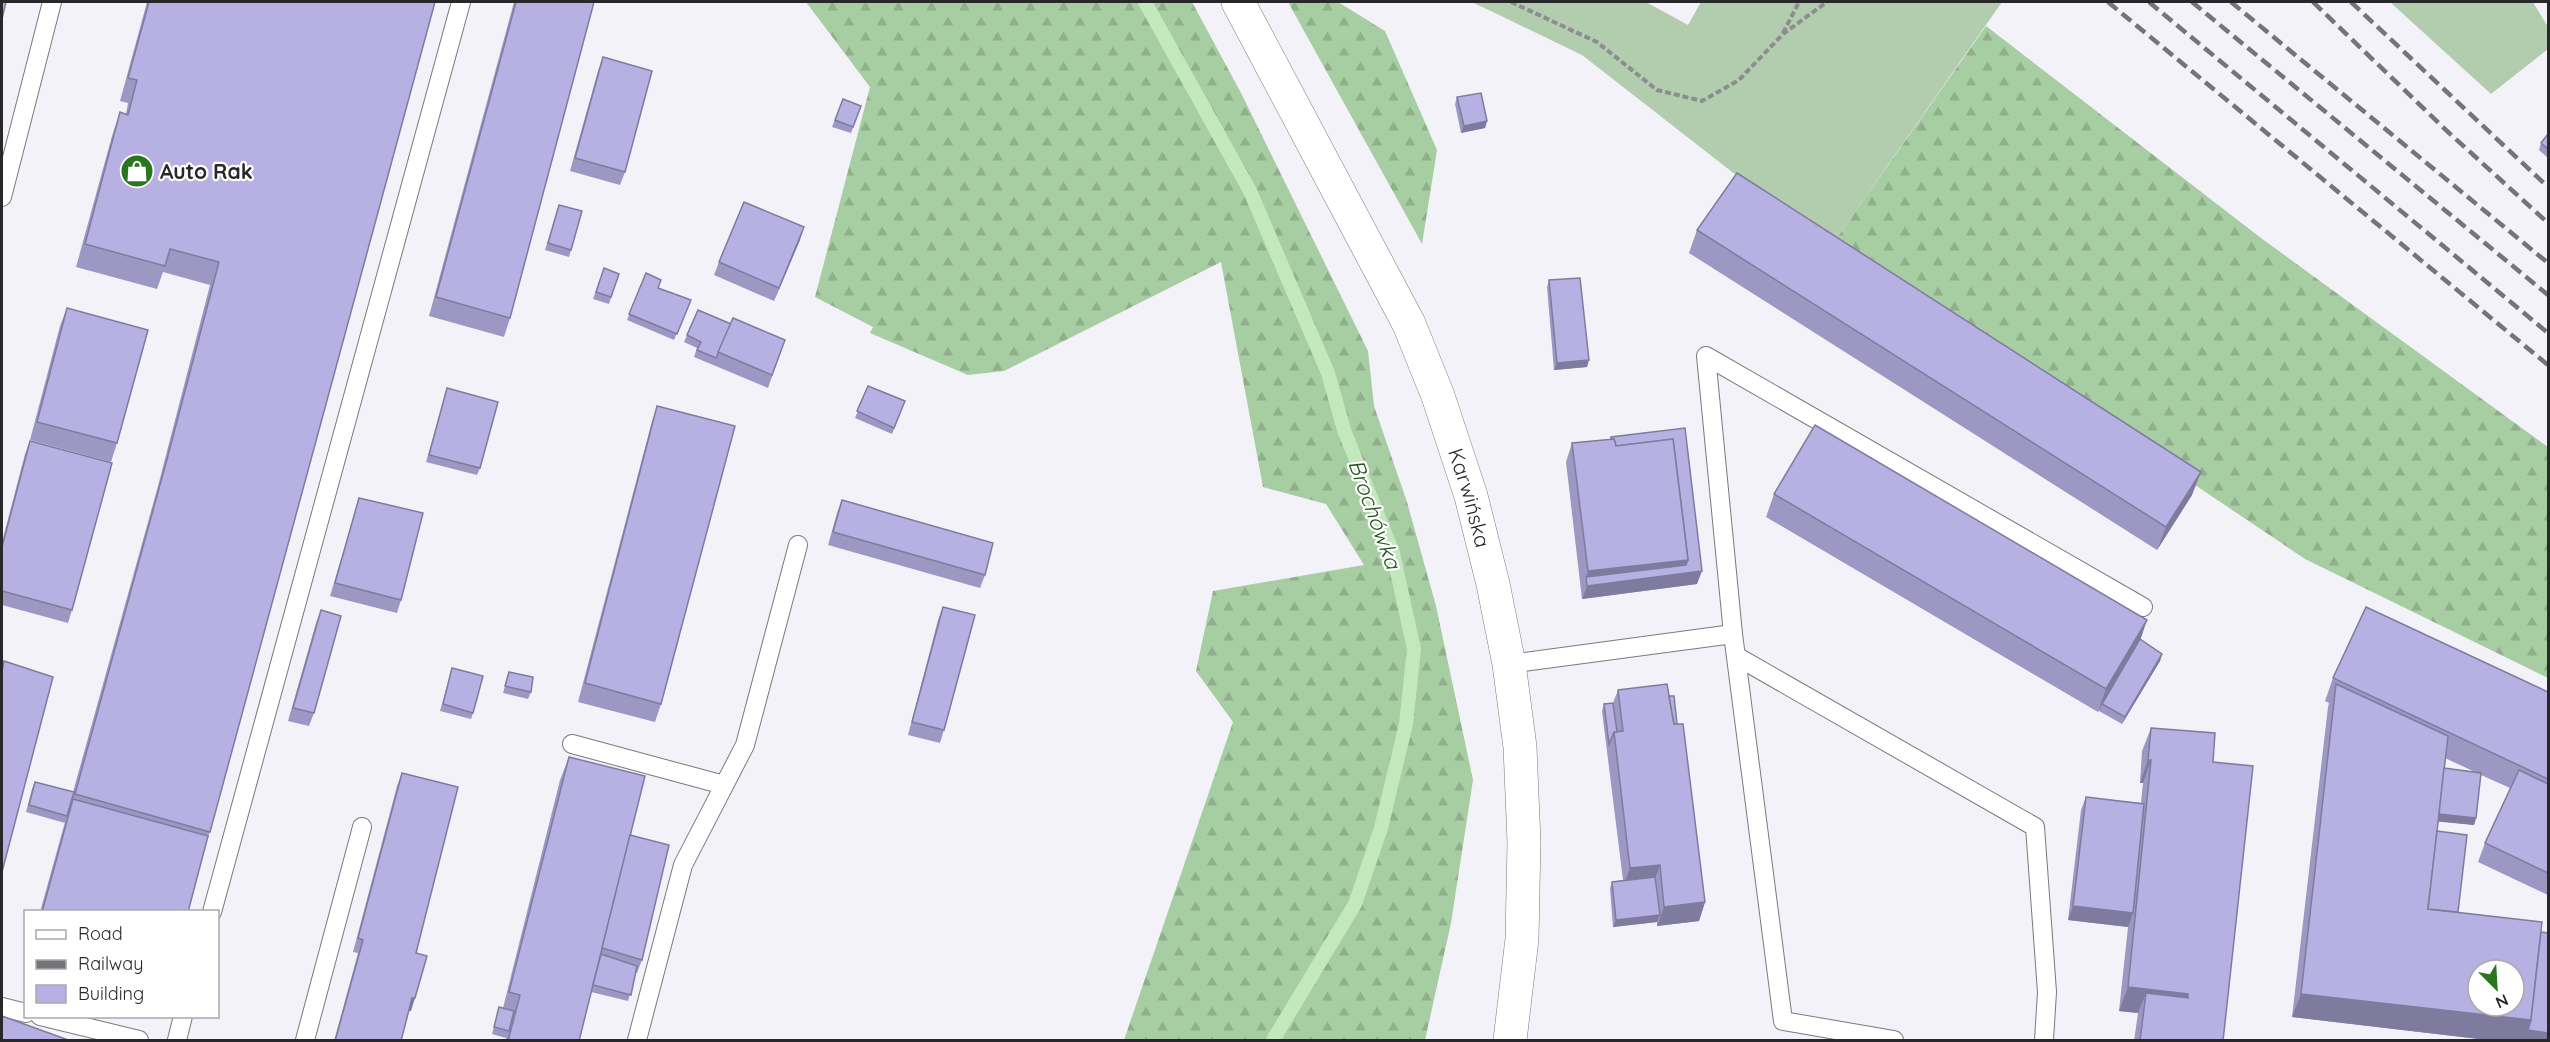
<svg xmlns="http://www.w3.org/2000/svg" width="2550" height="1042" font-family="Quicksand,sans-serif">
<defs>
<pattern id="forest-firs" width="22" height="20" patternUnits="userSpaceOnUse" patternTransform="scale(1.5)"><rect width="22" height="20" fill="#a7cda2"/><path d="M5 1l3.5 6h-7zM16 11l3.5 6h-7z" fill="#90b08c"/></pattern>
</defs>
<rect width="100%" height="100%" fill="#f3f2f9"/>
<g fill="#b2cdae">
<path d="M1472,2h174l42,23 13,-23h301l-168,240 -89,-60 -163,-127z"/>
<path d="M2390,2h143l15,25v22l-57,45z"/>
</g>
<g fill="url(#forest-firs)">
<path d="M806,2h386l49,91 127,258 6,55 33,96 29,104 37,174 -22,143 -26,117h-301l109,-318 -37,-51 17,-80 151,-26 -38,-61 -63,-17 -42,-225 -217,109 -36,4 -98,-42 3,-6 -58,-30 55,-210z"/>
<path d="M1288,2h50l47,29 52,119 -15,94z"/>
<path d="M1986,26l275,212 287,209v231l-243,-119 -471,-317z"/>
</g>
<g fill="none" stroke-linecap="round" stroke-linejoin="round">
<path stroke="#c2e8bc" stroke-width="14" d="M1145,2l105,189 78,182 16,57 49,123 21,96 -8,75 -25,104 -26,76 -82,136"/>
<defs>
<g id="lane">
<path d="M2,197l50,-195"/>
<path d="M1733,634l-27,-278 437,251"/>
<path d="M1736,656l299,171 12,165 -3,48"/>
<path d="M1509,664l224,-30 50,387 111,19"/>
<path d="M572,744l152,41"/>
<path d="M212,912l249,-910"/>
<path d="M2,1007l24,6"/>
<path d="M40,1016l99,24"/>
<path d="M177,1040l6,-24"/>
<path d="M305,1040l57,-213"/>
<path d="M637,1040l46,-175 62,-120 53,-200"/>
</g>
<g id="secondary">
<path id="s1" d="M1238,2l171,322 29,72 33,100 22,88 16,80 11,83 4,95 -2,97 -12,101"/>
</g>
</defs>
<use href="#lane" stroke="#79797f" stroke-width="20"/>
<use href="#secondary" stroke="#79797f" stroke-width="34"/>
<g stroke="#8d8c91" stroke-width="4" stroke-dasharray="6 3" stroke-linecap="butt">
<path d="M1511,2l86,40 60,48 45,11 37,-21 44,-46 44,-32"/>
<path d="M1783,33l16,-31"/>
</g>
<use href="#lane" stroke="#fff" stroke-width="18"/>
<use href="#secondary" stroke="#fff" stroke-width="33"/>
<g stroke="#757478" stroke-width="4.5" stroke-dasharray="12 6" stroke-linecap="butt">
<path d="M2108,2l440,363"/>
<path d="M2149,2l399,331"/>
<path d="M2192,2l356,293"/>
<path d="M2231,2l317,261"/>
<path d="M2313,2l134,129 101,92"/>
<path d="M2351,2l197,185"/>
</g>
</g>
<g fill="#9d97c3" fill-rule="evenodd">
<path d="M147,2h288l-247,910h-148l25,-90v1l-39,-11 6,-23 3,-7 38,10 85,-306 52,-201 -47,-13 -6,17 -81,-22 36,-131 8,-24 6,2 2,-11 -8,-2z"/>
<path d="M514,2h80l-84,316 -6,19 -75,-21z"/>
<path d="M603,57l22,115 -5,13 -50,-14 28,-100z"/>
<path d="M1457,97l30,24 -2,7 -24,5 -6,-29z"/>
<path d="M843,99l18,7 -10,27 -19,-6z"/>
<path d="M2548,134v24l-9,-8 2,-7z"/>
<path d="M559,205l12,45 -2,7 -24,-7z"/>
<path d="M1697,230l495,265 -35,55 -468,-297z"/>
<path d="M800,240l-26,61 -60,-26 5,-13z"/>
<path d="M604,268l15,6 -10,30 -16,-5z"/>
<path d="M646,273l12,15 33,12 -17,40 -47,-20z"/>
<path d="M1549,280l38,87 -33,3 -7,-83z"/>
<path d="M67,308l50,135 -6,19 -81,-22 30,-114z"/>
<path d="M731,324l54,16 -17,48 -74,-31 3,-9 -13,-6 3,-7z"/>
<path d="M868,386l37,15 -13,33 -37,-16z"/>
<path d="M447,388l33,80 -3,7 -51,-13z"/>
<path d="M657,406l4,298 -6,18 -77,-20 73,-277z"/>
<path d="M1611,437l86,147 -115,15 -16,-137 6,-19 38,-4z"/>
<path d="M30,441l42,169 -4,13 -66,-18v-63l23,-88z"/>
<path d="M1774,494l366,145 22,15 -2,7 -38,63 -23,-13 1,-2 -2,3 -332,-195z"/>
<path d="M359,498l42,102 -4,13 -67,-17 25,-84z"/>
<path d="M842,500l143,75 -5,13 -152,-43 9,-32z"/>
<path d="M943,607l1,123 -4,13 -32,-8 30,-115z"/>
<path d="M321,610l-7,103 -5,13 -21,-5 28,-98z"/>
<path d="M452,668l21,45 -2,6 -31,-8z"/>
<path d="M509,672l22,20 -3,7 -25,-6z"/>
<path d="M2333,678l215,14v203l-70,-33 7,-19 25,-55 -29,-13 -5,43 -2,7 -36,-4 -1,10 21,81 83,20 7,109h-52l-204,-24 36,-310 1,-4 -4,-2zM2445,758l30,14 -31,-4z"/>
<path d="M1618,690l51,6 8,28 28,178 -6,19 -42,5v-4l-44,5 -3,-39 2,-6 11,-2 -21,-169 2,-7 9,-1z"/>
<path d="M2151,728l62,34 10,279h-89l4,-28 -19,-2 9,-84 -60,-7 13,-110 5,-13 55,6 2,-20h-3l2,-32z"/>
<path d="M569,757l61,78 12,125 -5,13h-1l-8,28 -37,-9 -12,49h-73v-3l-14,-4 7,-27 4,1 57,-228z"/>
<path d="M402,773l14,180 -5,58h-2l-8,30h-67l24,-88 -5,-1 44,-166z"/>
</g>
<g fill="#7f7b9f">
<path d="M1487,121l-2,7 -24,5 3,-7z"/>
<path d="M804,227l-4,13 -26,61 5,-13z"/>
<path d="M1589,360l-2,7 -33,3 3,-7z"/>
<path d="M2201,472l-9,23 -35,55 9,-23z"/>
<path d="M1688,560l14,11 -5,13 -115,15 5,-13 -1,-9 2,-6z"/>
<path d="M2147,620l-8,24 -37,60 -4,8 8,-23z"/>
<path d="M2162,654l-2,7 -38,63 3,-7z"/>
<path d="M2148,760h3l-8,23h-3z"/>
<path d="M2435,814l41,4 -2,7 -42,-4z"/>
<path d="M1660,865l-7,19 -30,3 7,-19z"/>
<path d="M1705,902l-6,19 -42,5 7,-19z"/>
<path d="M2073,906l60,7 -5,14 -60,-7z"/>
<path d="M1660,915l-3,7 -44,5 3,-7z"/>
<path d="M2128,987l60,7 -8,23 -34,-24 -8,20 -19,-2z"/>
<path d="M2301,994l230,26 17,13v8h-52l-204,-24z"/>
<path d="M412,998h3l-4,13h-4z"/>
</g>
<g fill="#b6b0e3" stroke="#7f7b9f" stroke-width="1.5" fill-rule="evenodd">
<path d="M2,2h4l-4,17z"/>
<path d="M149,2h286l-225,830 -135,-38 91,-331 53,-201 -49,-13 -5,17 -80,-22 35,-132 8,3 9,-35 -9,-2z"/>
<path d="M516,2h78l-84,316 -74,-21z"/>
<path d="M603,57l49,14 -27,101 -50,-14z"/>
<path d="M1481,93l6,28 -23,5 -7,-29z"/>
<path d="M843,99l18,7 -8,21 -18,-7z"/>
<path d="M2548,134v15l-7,-6z"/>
<path d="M1737,173l464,299 -35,55 -469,-297z"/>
<path d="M744,202l60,25 -25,61 -60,-26z"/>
<path d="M559,205l23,6 -11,39 -23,-7z"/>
<path d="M604,268l15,6 -8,23 -15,-5z"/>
<path d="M646,273l15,7 -3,8 33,12 -14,34 -48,-20z"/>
<path d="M1580,278l9,82 -32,3 -8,-83z"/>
<path d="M67,308l81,22 -31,113 -80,-21z"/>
<path d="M698,310l33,14 -15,34 -19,-8 4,-8 -14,-7z"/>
<path d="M733,318l52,22 -13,35 -54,-23z"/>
<path d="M868,386l37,15 -11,27 -37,-17z"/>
<path d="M447,388l51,14 -18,66 -51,-13z"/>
<path d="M657,406l78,20 -74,278 -76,-21z"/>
<path d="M1815,425l332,195 -41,69 -332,-195z"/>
<path d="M1685,428l17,143 -115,15 -1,-9 100,-12 2,-5 -15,-121 -57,7 -2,-7h-3v-2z"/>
<path d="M1614,439l2,7 57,-7 15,121 -100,11 -16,-128z"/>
<path d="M30,441l82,22 -40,147 -70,-19v-44z"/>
<path d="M359,498l64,15 -22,87 -66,-17z"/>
<path d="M842,500l151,43 -8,32 -152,-43z"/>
<path d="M943,607l32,8 -31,115 -32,-8z"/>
<path d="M2366,607l182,85v87l-215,-101z"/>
<path d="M321,610l20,6 -27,97 -21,-5z"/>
<path d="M2140,639l22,15 -37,63 -23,-13z"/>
<path d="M4,661l49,16 -51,195v-201z"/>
<path d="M452,668l31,8 -10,37 -30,-9z"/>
<path d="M509,672l24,5 -2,15 -26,-6z"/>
<path d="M1667,684l7,40h9l22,178 -41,5 -4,-42 -30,3 -16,-136 9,-1 -5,-41z"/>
<path d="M2336,684l112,52 -20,173 114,13 -11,98 -230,-26zM2478,970h36v36h-36z"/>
<path d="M1669,696h5l3,28h-3z"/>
<path d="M1613,703l4,29h-3l-5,12 -5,-40z"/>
<path d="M2151,728l64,5 -2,29 40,4 -30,275h-83l6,-48 42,5v-4l-60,-7 23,-227h-3z"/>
<path d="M569,757l76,19 -66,265h-71l12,-46 -11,-3z"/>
<path d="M2444,768l37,5 -5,45 -37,-4z"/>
<path d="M2519,770l29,14v89l-63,-30z"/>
<path d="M402,773l56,14 -42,166 11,3 -12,42h-3l-11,43h-66l28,-101 -5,-2z"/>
<path d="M35,782l39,10 -7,24 -38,-11z"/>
<path d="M2086,797l58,7 -11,109 -60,-7z"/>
<path d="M73,799l135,37 -20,76h-146z"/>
<path d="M2437,831l30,4 -9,77 -30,-3z"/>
<path d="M630,835l39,10 -27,115 -40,-12z"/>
<path d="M1655,877l5,38 -44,5 -4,-38z"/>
<path d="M2541,932l7,1v100l-20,-3 3,-10z"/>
<path d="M601,954l36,12 -6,29 -38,-10z"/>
<path d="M499,1007l15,4 -5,20 -15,-4z"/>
<path d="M2,1016l69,25h-69z"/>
</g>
<defs>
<symbol id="shop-disc" viewBox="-11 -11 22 22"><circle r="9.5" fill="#28771f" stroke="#fff"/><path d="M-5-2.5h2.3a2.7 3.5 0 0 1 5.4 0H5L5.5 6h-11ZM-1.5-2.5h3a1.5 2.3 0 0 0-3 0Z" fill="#fff"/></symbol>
</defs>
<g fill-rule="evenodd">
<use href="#shop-disc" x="118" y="152" width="38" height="38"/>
</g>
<g text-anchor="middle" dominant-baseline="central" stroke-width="4.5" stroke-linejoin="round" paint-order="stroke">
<g font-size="21" font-weight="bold" fill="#28272a" stroke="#fff" text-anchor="start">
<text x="160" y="171">Auto Rak</text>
</g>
<g font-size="21" fill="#28272a" stroke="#fff">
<text stroke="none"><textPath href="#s1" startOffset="549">Karwińska</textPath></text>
</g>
<g font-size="22" font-style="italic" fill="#23551d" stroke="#fff">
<text transform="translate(1375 514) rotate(70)">Brochówka</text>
</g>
</g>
<rect width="2550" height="1042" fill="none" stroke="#28272a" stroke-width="6"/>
<rect x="24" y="910" width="195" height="108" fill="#ffffff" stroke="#a9a9aa" stroke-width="1.5"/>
<rect x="36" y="930" width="30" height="9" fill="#ffffff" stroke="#a9a9aa" stroke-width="1.5"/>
<text x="78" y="940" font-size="18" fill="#28272a">Road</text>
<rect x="36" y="960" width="30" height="9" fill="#757478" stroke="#a9a9aa" stroke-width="1.5"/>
<text x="78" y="970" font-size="18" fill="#28272a">Railway</text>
<rect x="36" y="985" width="30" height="18" fill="#b6b0e3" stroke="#a9a9aa" stroke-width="1.5"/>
<text x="78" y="1000" font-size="18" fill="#28272a">Building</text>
<g transform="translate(2496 988) rotate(156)"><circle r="28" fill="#ffffff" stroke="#a9a9aa" stroke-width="1.5"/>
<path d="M0-4.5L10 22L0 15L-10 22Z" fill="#28771f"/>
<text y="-9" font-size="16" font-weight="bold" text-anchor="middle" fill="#28272a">N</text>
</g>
</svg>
